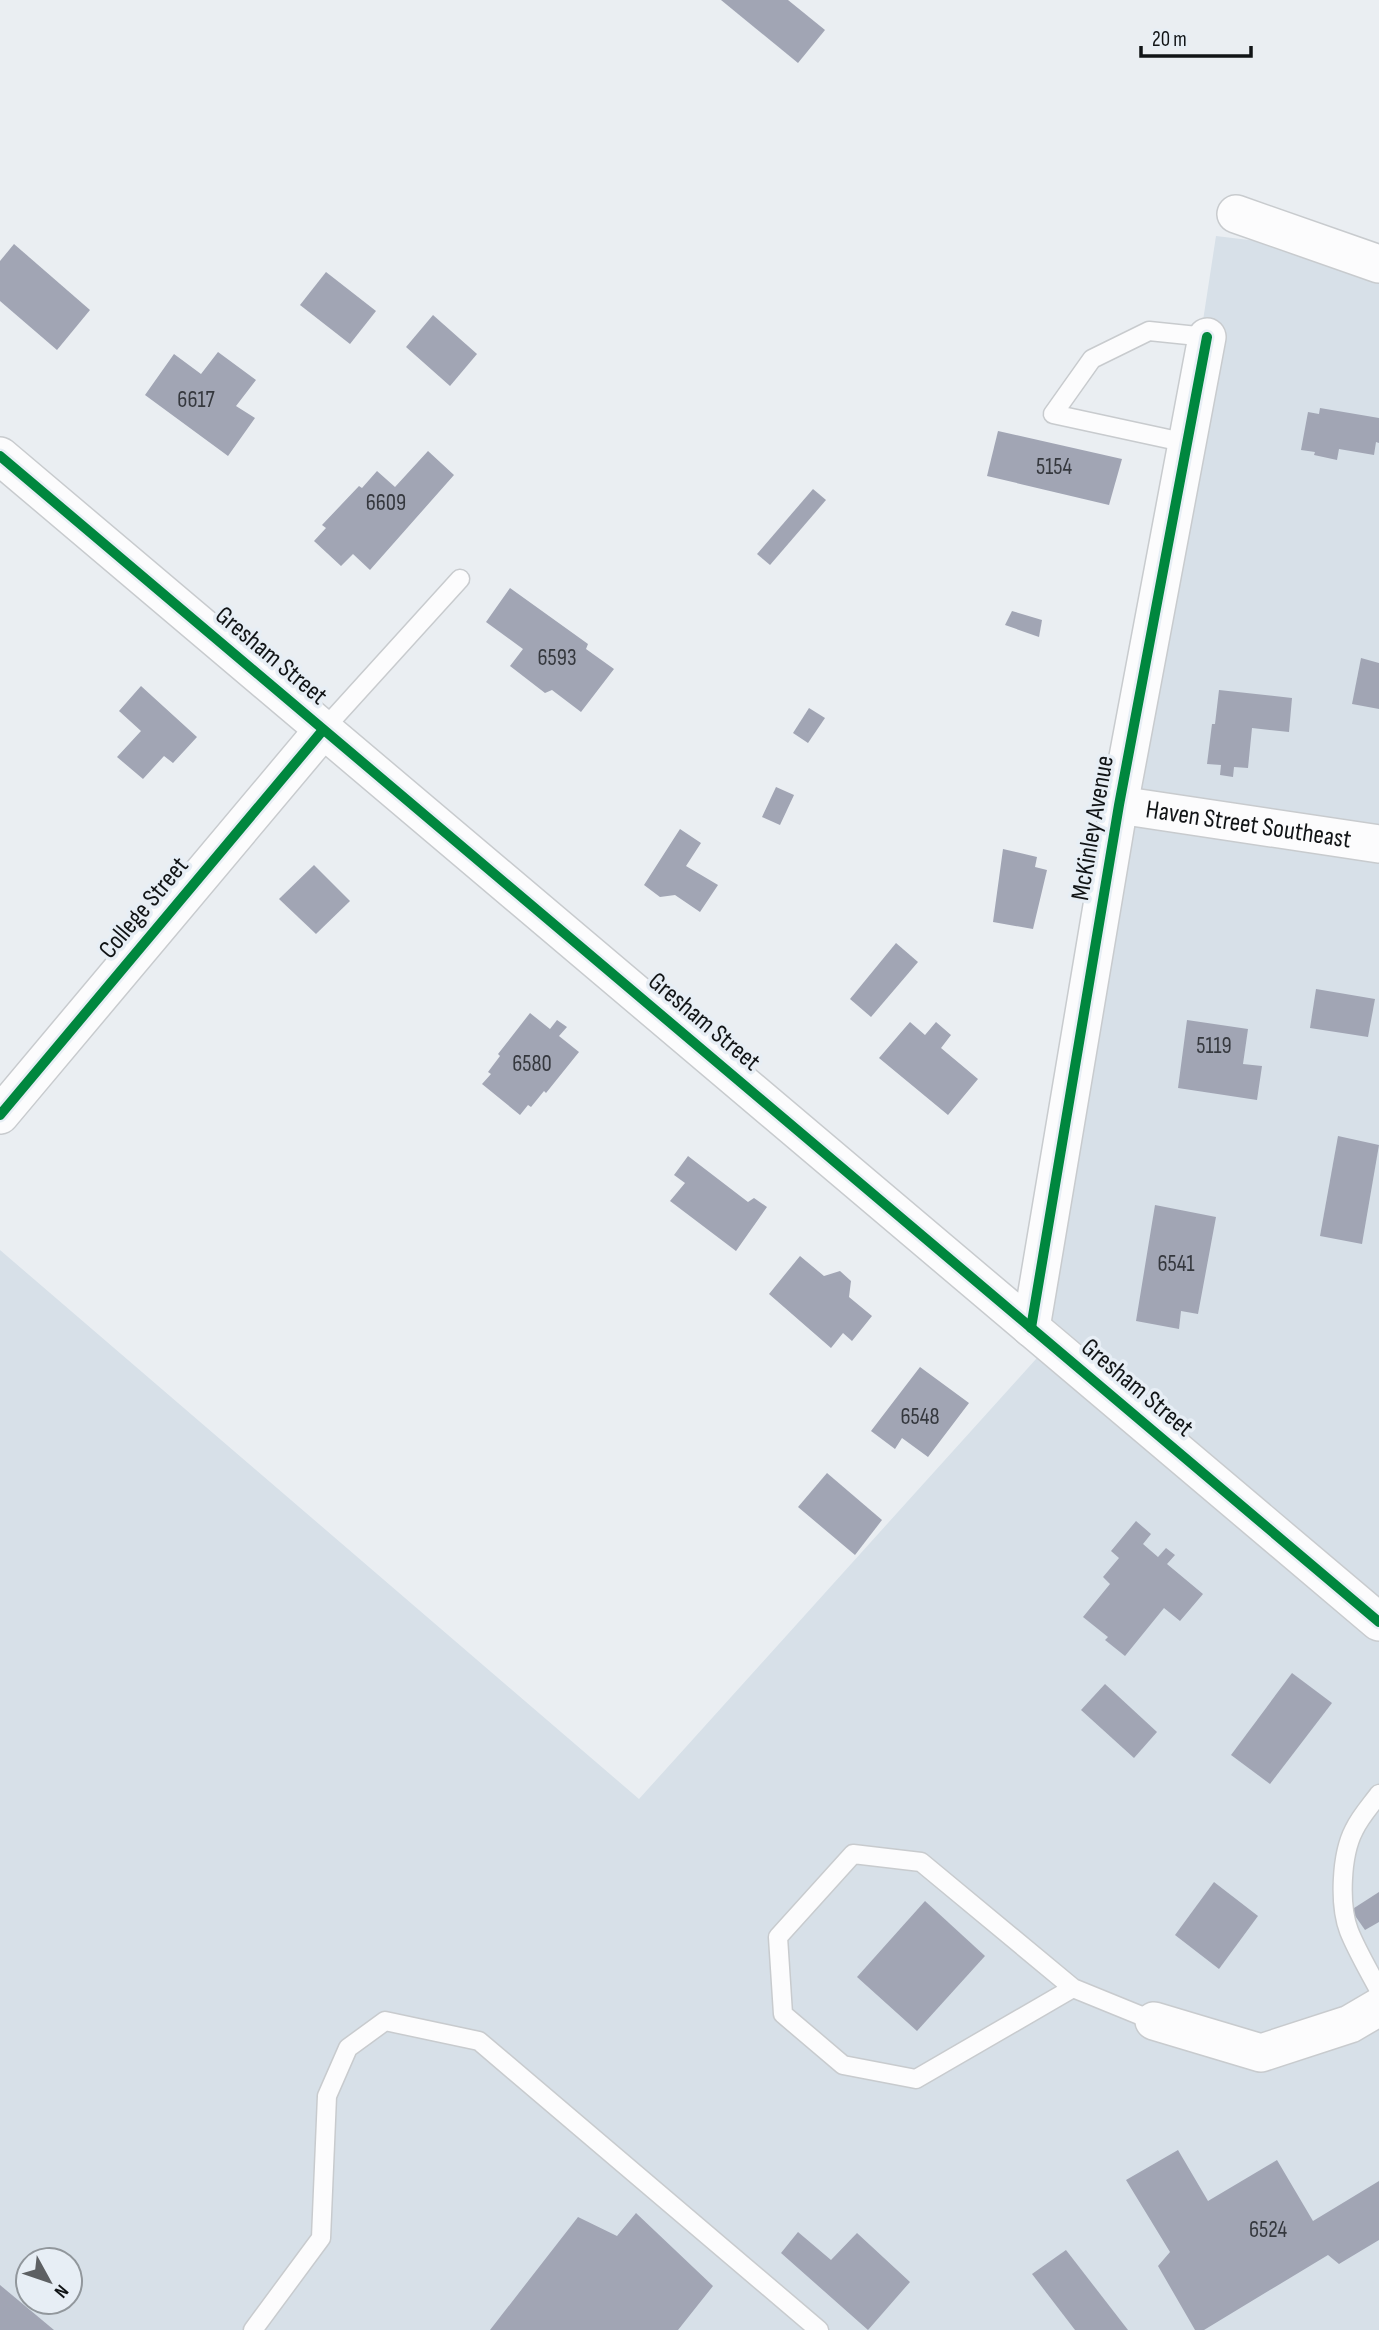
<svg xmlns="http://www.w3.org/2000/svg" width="1379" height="2330" font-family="'Sofia Sans Condensed',sans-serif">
<rect width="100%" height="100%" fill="#eaeef2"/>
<path fill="#d7e0e8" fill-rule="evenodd" d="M1216,236l163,20v2074h-1379v-1080l639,549 406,-450zM28,2260h42v42h-42z"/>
<g fill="#a1a5b4">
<path d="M721,0h67l37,30 -27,33z"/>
<path d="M14,244l76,66 -33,40 -57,-49v-40z"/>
<path d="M326,272l50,39 -26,33 -50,-39z"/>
<path d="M433,315l44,39 -27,32 -44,-39z"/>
<path d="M218,352l38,28 -20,26 19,12 -27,38 -83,-61 29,-41 27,20z"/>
<path d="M1320,408l59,10v25l-3,-1 -2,13 -35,-6 -2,11 -23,-5 1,-3 -14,-2 7,-38 11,2z"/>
<path d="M998,431l124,28 -13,46 -122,-29z"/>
<path d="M428,451l26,24 -84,95 -17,-16 -12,12 -27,-25 12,-13 -4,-3 37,-39 3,2 15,-17 18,16z"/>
<path d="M813,489l13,11 -56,65 -13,-11z"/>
<path d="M510,588l78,56 -2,5 28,20 -33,43 -29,-22 -7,3 -35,-27 13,-17 -37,-27z"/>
<path d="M1012,611l30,9 -3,17 -34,-12z"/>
<path d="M1361,658l18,5v46l-27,-5z"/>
<path d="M141,686l56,51 -24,26 -9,-7 -21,23 -26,-22 24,-26 -22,-20z"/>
<path d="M1219,690l73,8 -3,34 -37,-4 -4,40 -14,-1 -1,10 -13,-2 1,-10 -14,-1 5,-40h3z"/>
<path d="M809,708l16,10 -17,25 -15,-10z"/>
<path d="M776,787l18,8 -14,30 -18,-8z"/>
<path d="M680,829l21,14 -15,23 32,19 -18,27 -25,-17 -15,2 -16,-12z"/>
<path d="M1003,849l34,8 -2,10 12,3 -14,59 -40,-7z"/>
<path d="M314,865l36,36 -34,33 -37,-35z"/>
<path d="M896,943l22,19 -47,55 -21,-18z"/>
<path d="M1316,989l59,10 -7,38 -58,-9z"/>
<path d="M530,1013l20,16 7,-9 10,7 -8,9 20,16 -33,41 -2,-2 -13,16 -3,-2 -8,10 -38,-31 9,-10 -3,-2 12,-16 -2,-2z"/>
<path d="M1187,1020l61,9 -5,35 19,2 -5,34 -79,-12z"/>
<path d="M910,1022l15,13 11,-13 15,13 -10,13 37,31 -30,36 -69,-57z"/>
<path d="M1338,1136l41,9 -17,99 -42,-8z"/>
<path d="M688,1156l60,46 6,-4 13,9 -31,44 -66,-50 15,-18 -11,-8z"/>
<path d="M1155,1205l61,12 -18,97 -17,-3 -2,18 -43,-8z"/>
<path d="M800,1256l24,20 16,-5 11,10 -2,16 23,19 -20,25 -9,-8 -12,15 -62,-54z"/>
<path d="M920,1367l49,36 -41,54 -26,-19 -7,11 -24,-18z"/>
<path d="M827,1473l55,47 -27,35 -57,-48z"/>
<path d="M1136,1521l15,13 -8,10 15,13 8,-9 9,7 -8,9 36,30 -23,27 -16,-13 -39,48 -20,-16 3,-3 -25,-20 27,-33 -7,-7 16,-19 -8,-7z"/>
<path d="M1292,1673l40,30 -62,81 -39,-29z"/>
<path d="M1105,1684l52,48 -23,26 -53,-48z"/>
<path d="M1214,1882l44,34 -39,53 -44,-34z"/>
<path d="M1379,1892v30l-14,8 -14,-20z"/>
<path d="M925,1901l60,55 -68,75 -60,-54z"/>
<path d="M1178,2150l30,51 69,-41 36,61 66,-40v59l-40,24 -11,-9 -124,75h-9l-37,-64 12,-14 -44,-72z"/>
<path d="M636,2213l77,73 -35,44h-188l88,-113 39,19z"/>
<path d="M798,2232l33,28 26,-27 53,49 -42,48 -87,-77z"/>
<path d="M1066,2250l62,80h-53l-43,-56z"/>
<path d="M0,2285l54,45h-54z"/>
</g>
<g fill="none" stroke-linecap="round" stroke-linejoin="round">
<defs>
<g id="service">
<path d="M1187,443l-134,-29 39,-55 57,-28 58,6"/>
<path d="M323,730l137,-151"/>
<path d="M1379,1794c-8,11 -19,23 -25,36 -13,25 -15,75 -5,101 8,20 20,40 30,59"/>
<path d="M1073,1988l-157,91 -73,-14 -60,-51 -5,-77 75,-83 68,8 152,126 81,33"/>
<path d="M253,2330l68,-92 6,-142 21,-48 37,-27 94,20 340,289"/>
</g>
<g id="minor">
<path d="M1236,214l143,50"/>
<path d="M0,456l1379,1166"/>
<path id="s1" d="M1119,805l260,39"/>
<path d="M0,1115l323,-385"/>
<path d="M1031,1328l88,-523 88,-468"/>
<path d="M1154,2021l107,32 89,-29 29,-17"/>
</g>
</defs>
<use href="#service" stroke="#c8cbce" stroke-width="21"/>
<use href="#minor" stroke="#c8cbce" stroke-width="40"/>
<use href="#service" stroke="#fcfcfd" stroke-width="18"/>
<use href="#minor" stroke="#fcfcfd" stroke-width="37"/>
<defs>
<g id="cycleway">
<path d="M0,456l1379,1166"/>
<path d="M0,1115l323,-385"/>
<path d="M1031,1328l88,-523 88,-468"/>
</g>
</defs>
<use href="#cycleway" stroke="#e7eef5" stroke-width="15"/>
<use href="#cycleway" stroke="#00873e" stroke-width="10"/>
</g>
<g text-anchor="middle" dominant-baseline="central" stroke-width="7" stroke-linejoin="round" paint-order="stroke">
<g font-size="23" fill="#35383e">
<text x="196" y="400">6617</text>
<text x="1054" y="467">5154</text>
<text x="386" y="503">6609</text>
<text x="557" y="658">6593</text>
<text x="1214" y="1046">5119</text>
<text x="532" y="1064">6580</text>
<text x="1176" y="1264">6541</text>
<text x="920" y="1417">6548</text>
<text x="1268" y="2230">6524</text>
</g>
<g font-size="26" fill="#111416" stroke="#e7eef5">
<text transform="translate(271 656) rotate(40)">Gresham Street</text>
<text stroke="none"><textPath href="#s1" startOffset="131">Haven Street Southeast</textPath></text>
<text transform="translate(1093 828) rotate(-80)">McKinley Avenue</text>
<text transform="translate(144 908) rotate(-50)">College Street</text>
<text transform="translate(704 1022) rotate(40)">Gresham Street</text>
<text transform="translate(1137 1388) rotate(40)">Gresham Street</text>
</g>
</g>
<g transform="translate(49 2281) rotate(130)"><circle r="33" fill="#e7eef5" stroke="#91979c" stroke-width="2"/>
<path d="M0-5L12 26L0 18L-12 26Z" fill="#5d6063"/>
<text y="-10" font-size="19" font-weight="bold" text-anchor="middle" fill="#111416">N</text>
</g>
<path d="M1141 46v10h110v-10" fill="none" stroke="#111416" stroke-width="3.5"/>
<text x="1152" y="46" font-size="21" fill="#111416" stroke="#e7eef5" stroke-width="5" paint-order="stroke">20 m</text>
</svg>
